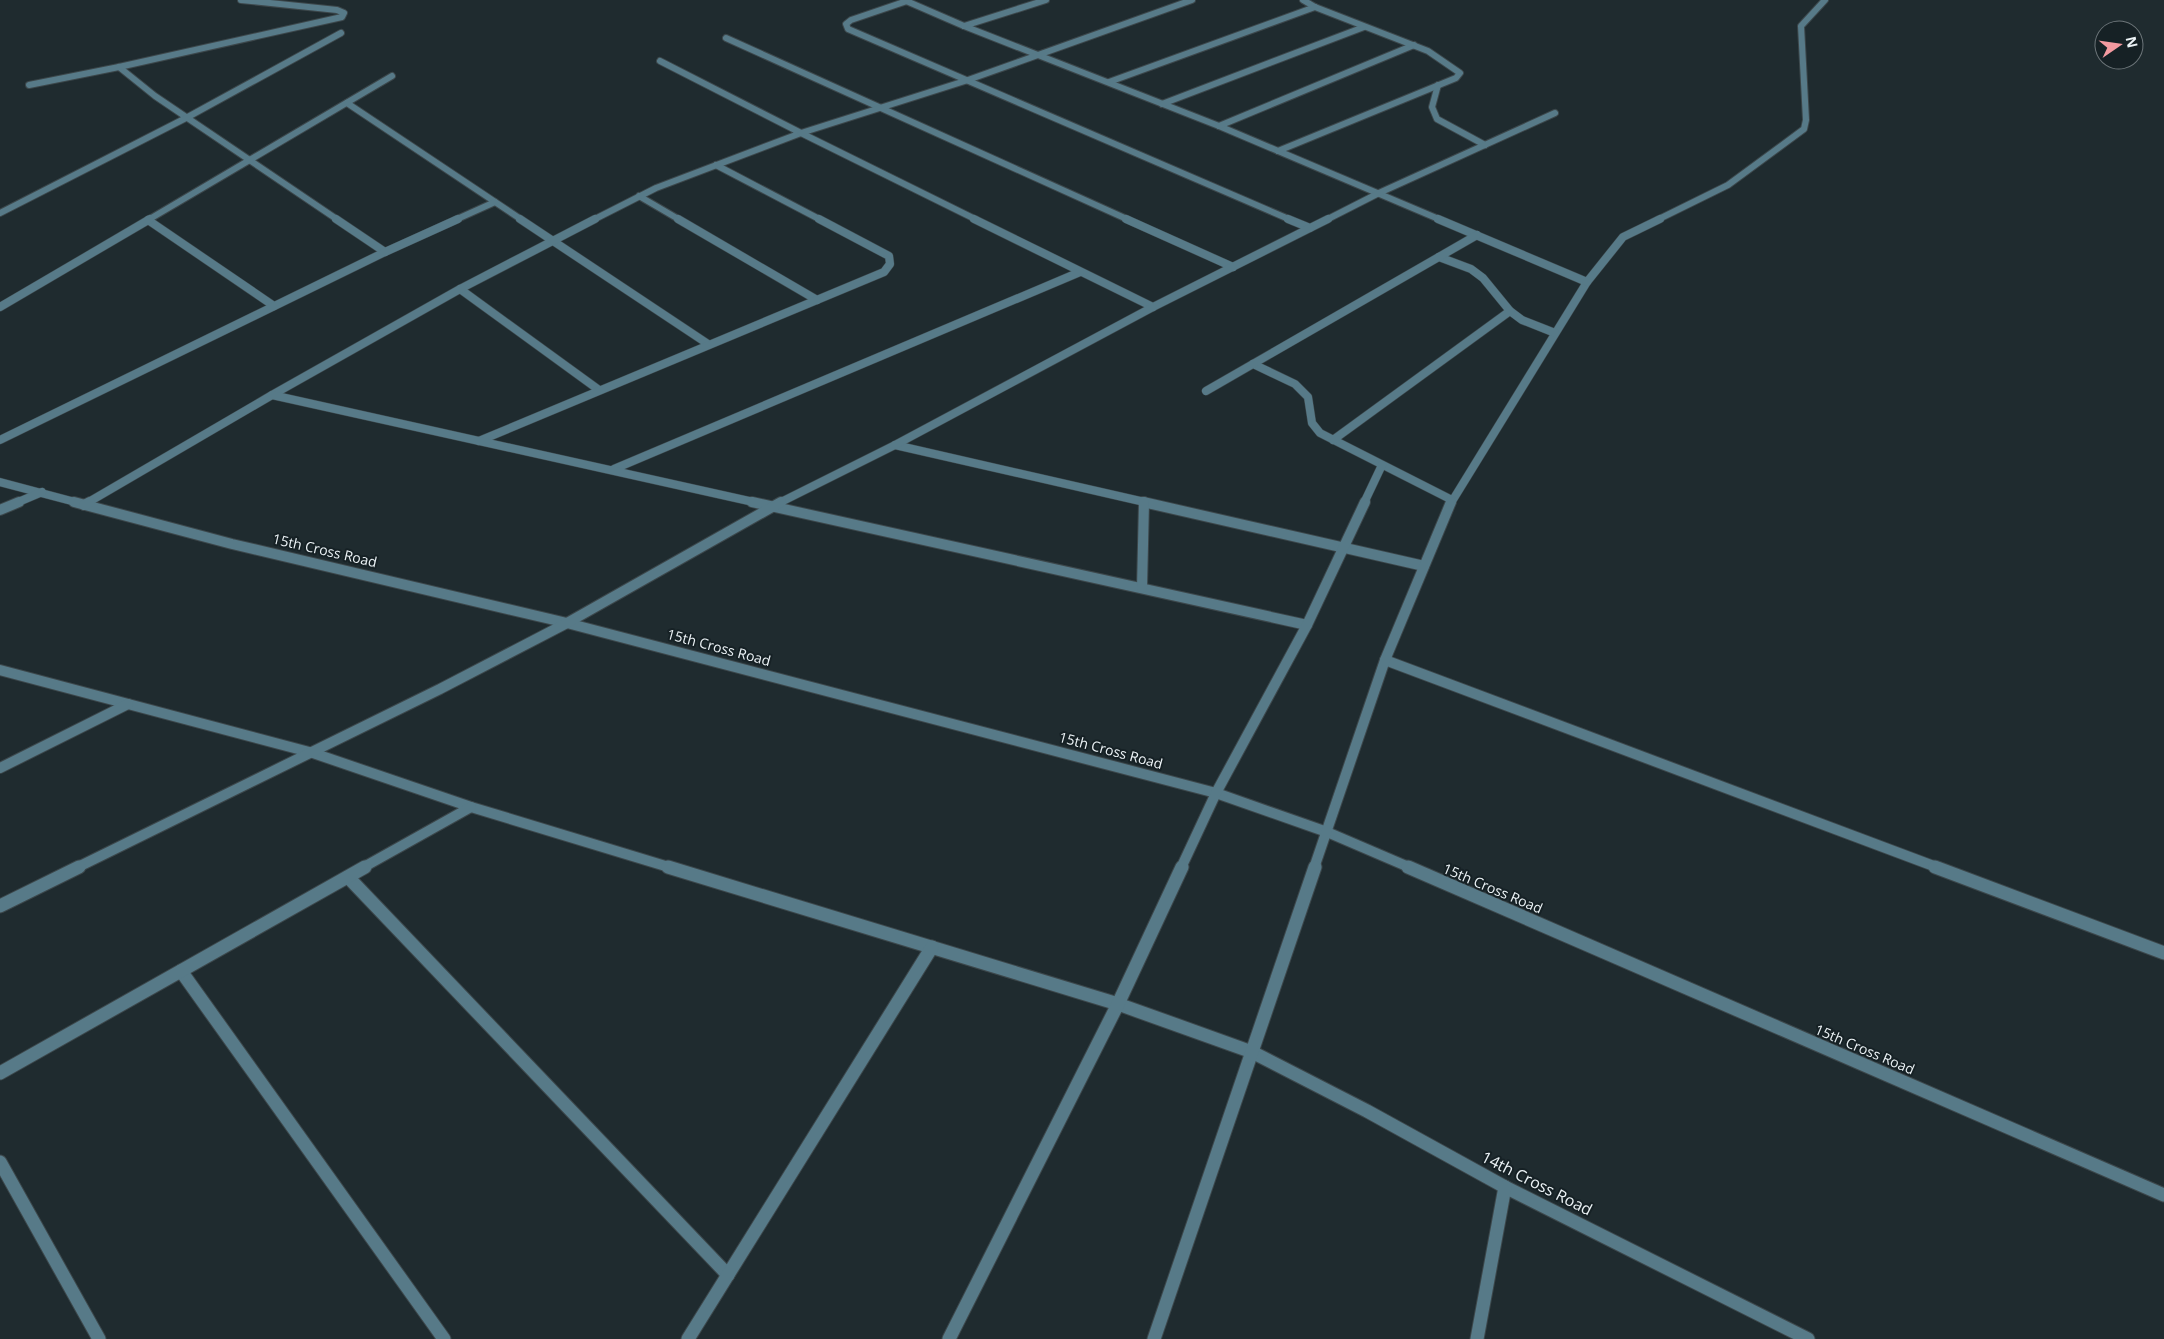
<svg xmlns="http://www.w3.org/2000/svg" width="2164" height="1339" font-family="'Open Sans',sans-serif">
<rect width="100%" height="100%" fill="#1f2b2f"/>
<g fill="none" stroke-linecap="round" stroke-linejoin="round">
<defs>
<g id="minor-far3">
<path d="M904,0l60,26 255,100 222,94"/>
<path d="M907,1l-56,19 -5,4 2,5 443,191"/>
<path d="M964,26l82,-26"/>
<path d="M726,38l403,182"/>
<path d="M119,67l36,29 183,124"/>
<path d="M1109,82l206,-75"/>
<path d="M29,85l90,-18 223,-50 2,-4 -7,-3 -96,-10"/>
<path d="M1438,85l-6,22 5,12 48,26"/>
<path d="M347,103l175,117"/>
<path d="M1162,104l202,-77"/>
<path d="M1219,126l195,-81"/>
<path d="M1278,151l178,-73 4,-5 -32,-22 -113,-44 -12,-7"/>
<path d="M716,165l105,55"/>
<path d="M639,196l41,24"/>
<path d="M0,213l186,-95 155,-85"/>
<path d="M148,220l244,-144"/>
<path d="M455,220l40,-18"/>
<path d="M593,220l63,-32 145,-55 -141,-72"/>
<path d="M977,220l-176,-87 167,-53 224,-80"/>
<path d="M1326,220l53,-27 176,-80"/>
<path d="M1657,220l71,-35 76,-56 2,-9 -5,-94 24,-26"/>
</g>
<g id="minor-far2">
<path d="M336,219l49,33"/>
<path d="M520,219l188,125"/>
<path d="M678,219l139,81"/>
<path d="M974,219l179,88"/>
<path d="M1126,219l107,48"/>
<path d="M1288,219l22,9 18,-9"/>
<path d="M1438,219l149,63 -136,221"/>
<path d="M148,220l126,86"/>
<path d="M1439,257l32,12 12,9 27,33 12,9 33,13"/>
<path d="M1587,282l36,-45 37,-18"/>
<path d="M460,289l139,101"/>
<path d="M0,307l150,-88"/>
<path d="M1253,364l42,20 13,13 4,26 8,10 132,67"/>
<path d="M1206,391l271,-156"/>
<path d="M272,395l188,-106 135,-70"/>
<path d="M0,440l385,-188 73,-33"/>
<path d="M1333,440l177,-129"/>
<path d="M479,441l405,-169 6,-8 -1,-8 -70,-37"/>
<path d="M895,445l254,58"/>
<path d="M614,469l466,-197"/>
<path d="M0,482l79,21"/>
<path d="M16,503l26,-11"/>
<path d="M87,503l185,-108 486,108"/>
<path d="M779,503l116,-58 258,-138 157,-79"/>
<path d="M1364,503l18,-38"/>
</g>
<g id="minor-far1">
<path d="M74,502l158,42 335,79 649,170 111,39 84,36"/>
<path d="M752,502l555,123"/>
<path d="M1143,502l281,64"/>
<path d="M84,505l6,-3"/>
<path d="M0,510l19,-8"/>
<path d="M1142,588l2,-86"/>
<path d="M1385,660l554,208"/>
<path d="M0,670l313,83 158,54 201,61"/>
<path d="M0,768l128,-64"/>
<path d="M76,868l364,-179 127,-66 214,-121"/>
<path d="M362,868l109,-61"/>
<path d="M1181,868l35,-75 91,-168 58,-123"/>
<path d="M1314,868l71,-208 66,-158"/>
</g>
<g id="minor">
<path d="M668,867l450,137 134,48 115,59 138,76 303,152"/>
<path d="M1408,867l756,328"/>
<path d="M1935,867l229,86"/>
<path d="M348,877l380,398"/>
<path d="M0,906l79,-39"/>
<path d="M181,971l263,368"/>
<path d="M0,1073l365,-206"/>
<path d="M0,1162l99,177"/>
<path d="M688,1339l244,-392"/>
<path d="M949,1339l169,-335 64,-137"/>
<path d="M1154,1339l161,-472"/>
<path d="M1477,1339l28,-152"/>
</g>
</defs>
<use href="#minor-far3" stroke="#3c474b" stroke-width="8"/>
<use href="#minor-far2" stroke="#3c474b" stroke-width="9"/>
<use href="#minor-far1" stroke="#3c474b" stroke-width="12"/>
<use href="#minor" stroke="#3c474b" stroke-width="15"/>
<use href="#minor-far3" stroke="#577a88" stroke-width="6"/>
<use href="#minor-far2" stroke="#577a88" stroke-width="8"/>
<use href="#minor-far1" stroke="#577a88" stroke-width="10"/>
<use href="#minor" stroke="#577a88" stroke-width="13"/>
</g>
<g text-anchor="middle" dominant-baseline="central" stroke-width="4" stroke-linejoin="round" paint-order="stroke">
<g font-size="14" fill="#ecf3f6" stroke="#162125">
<text transform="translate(325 550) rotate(13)">15th Cross Road</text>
<text transform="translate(719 647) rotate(15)">15th Cross Road</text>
<text transform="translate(1111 750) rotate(15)">15th Cross Road</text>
<text transform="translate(1493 888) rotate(23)">15th Cross Road</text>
<text transform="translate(1865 1049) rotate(23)">15th Cross Road</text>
</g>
<g font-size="16" fill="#ecf3f6" stroke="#162125">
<text transform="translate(1537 1183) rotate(27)">14th Cross Road</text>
</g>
</g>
<g transform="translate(2119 45) rotate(77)"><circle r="24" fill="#162125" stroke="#6c7579"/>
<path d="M0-4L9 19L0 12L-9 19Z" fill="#f49aa0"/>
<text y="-8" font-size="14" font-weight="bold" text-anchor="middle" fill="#ecf3f6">N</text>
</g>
</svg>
